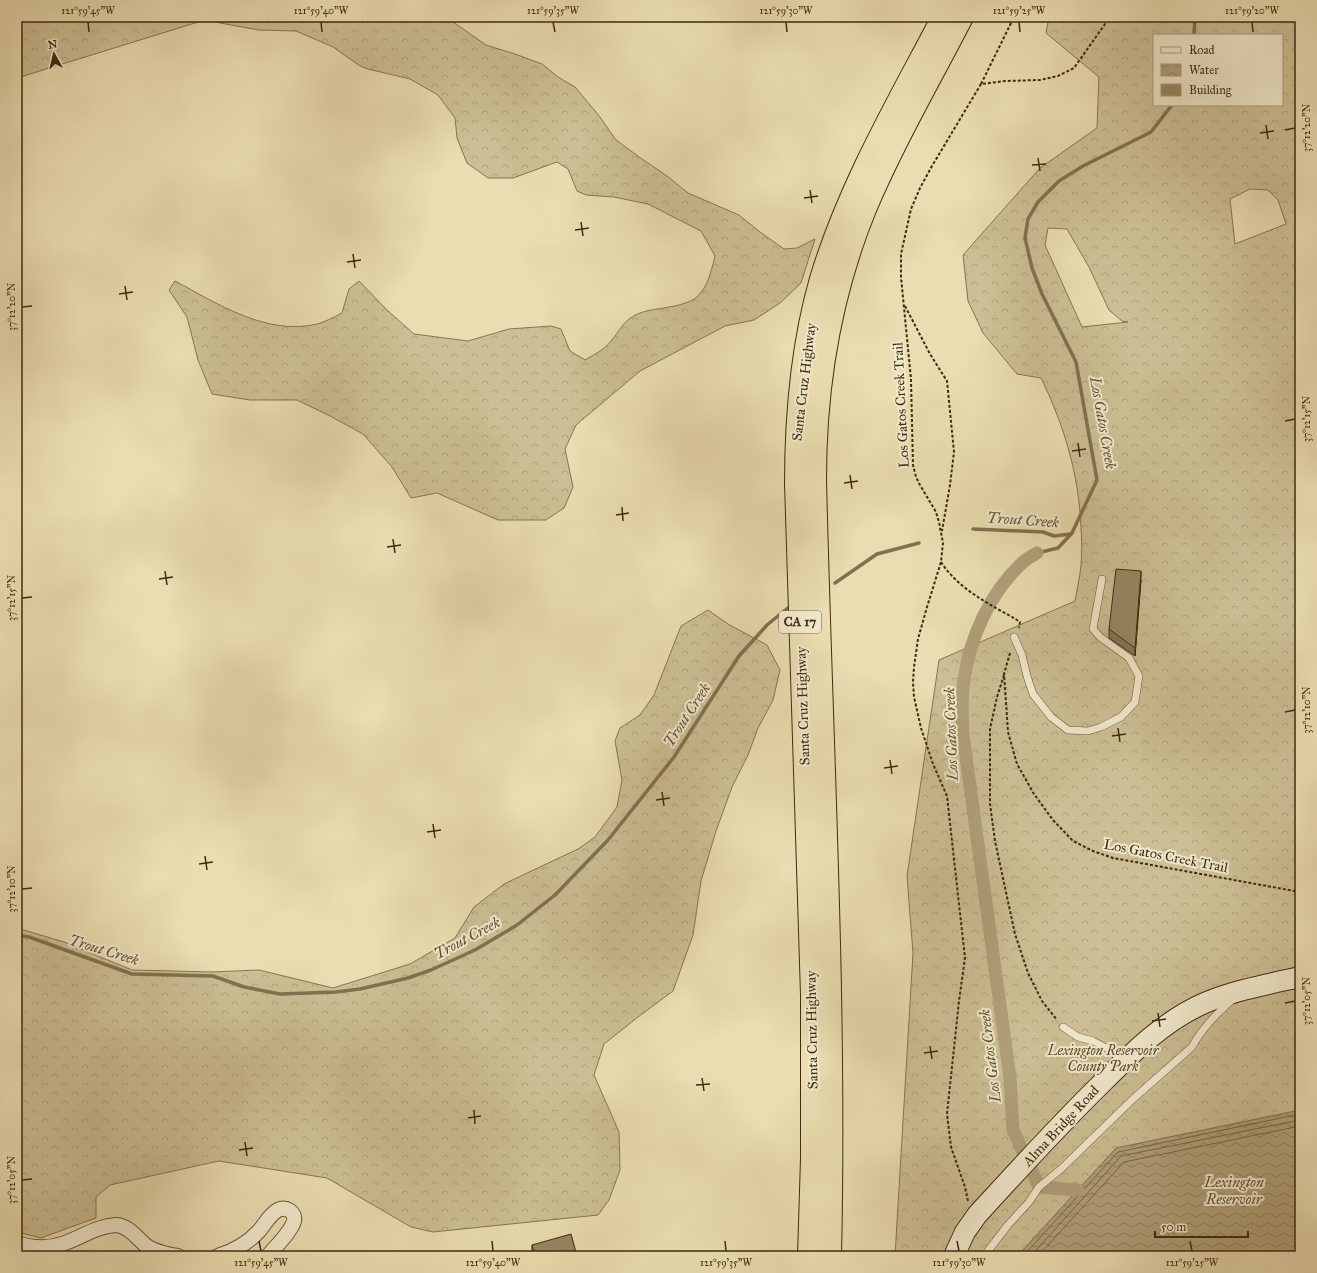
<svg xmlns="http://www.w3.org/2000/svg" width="1317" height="1273" font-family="'IM FELL Great Primer',serif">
<defs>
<pattern id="forest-crowns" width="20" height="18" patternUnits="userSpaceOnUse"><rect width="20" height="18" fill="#cdbf95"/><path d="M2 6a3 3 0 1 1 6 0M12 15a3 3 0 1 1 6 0" fill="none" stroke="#b1a47f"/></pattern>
<pattern id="water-waves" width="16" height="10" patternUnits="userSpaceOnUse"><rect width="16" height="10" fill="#b0a07a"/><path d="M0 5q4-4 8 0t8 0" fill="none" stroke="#918362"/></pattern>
</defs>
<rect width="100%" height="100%" fill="#eaddb1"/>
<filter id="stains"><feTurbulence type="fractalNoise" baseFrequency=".005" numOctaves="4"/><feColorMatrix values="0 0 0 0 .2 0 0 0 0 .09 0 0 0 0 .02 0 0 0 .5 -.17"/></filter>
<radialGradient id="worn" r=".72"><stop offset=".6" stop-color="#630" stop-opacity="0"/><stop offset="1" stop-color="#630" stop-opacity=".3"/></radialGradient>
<g fill="url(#forest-crowns)" stroke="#867552" fill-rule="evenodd">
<path d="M17,17h429l40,28 29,9 27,10 16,13 17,10 25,30 16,23 26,19 25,17 21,17 51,22 21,17 24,17 13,-1 18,-9 -14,44 -21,20 -26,17 -29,6 -85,45 -64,54 -11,24 8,38 -9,21 -18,12h-48l-61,-27 -26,5 -19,-31 -29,-33 -31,-17 -35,-17h-47l-38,-6 -14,-34 -11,-43 -18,-27 6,-9c43,23 92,55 142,43 8,-2 17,-7 25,-11l7,-24 10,-8 28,29 27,24 54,7 41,-12 42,-3 10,3 9,22 15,9c10,-6 19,-10 27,-20 6,-7 11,-18 20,-23 8,-5 17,-7 26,-8 10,-2 21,-3 30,-7 18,-6 23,-30 27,-46l-14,-25 -53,-27 -34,-7 -28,-2 -9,-4 -9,-22 -11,-7 -44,16h-25l-21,-15 -10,-25 -2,-20 -17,-23 -28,-16 -42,-10 -8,-3 -27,-19 -37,-16 -37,-1 -39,-7 -12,-4 -191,59z"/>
<path d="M1049,17h251v1239h-405l18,-303 -6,-77 32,-216 136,-59c2,-12 5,-24 6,-36 1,-12 1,-25 0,-37 -2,-53 -17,-103 -40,-150l-24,-4 -34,-41 -15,-32 -5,-46 77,-87 57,-40 2,-51 -53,-44zM1154,35h128v70h-128zM1250,189l18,1 10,10 8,24 -51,20 -5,-45zM1048,228l19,1 22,38 20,43 13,11 6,1 -46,5 -37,-82z"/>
<path d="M708,610l20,14 39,21 13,25 -7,30 -15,28 -10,27 -16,32 -16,44 -15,50 -8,54 -20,56 -35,26 -34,27 -10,31 25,57 1,38 -11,30 -11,15 -165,17 -22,-5 -84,-49 -108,-17 -109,24 -14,12v21l-55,20 -24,-6v-304l47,14 68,28 80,2 47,-2 74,18 77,-24 45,-26 19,-31 30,-23 74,-35 17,-12 22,-30 5,-27 -7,-39 5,-13 20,-13 14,-20 27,-69z"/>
</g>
<path fill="url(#water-waves)" stroke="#82714f" d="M1300,1110v146h-279l1,-5 94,-103z"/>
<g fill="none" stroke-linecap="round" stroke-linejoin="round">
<g stroke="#764" stroke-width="1">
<path d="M1025,1256l1,-3 92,-101 182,-38"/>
<path d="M1031,1256l90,-100 179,-36"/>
<path d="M1038,1256l86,-94 176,-36"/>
</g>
<g stroke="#82714f" stroke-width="3.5">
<path d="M1194,35l1,-18"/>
<path d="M973,529l70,3 11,4 17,-2"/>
<path d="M1037,553l21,-5 14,-15 25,-53 -21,-118 -34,-68 -10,-26 -7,-30 3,-19 10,-17 21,-21 24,-15 68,-34 21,-27"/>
<path d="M835,583l42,-29 42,-11"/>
<path d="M17,935l12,2 103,37 81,2 31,11 36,7 56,-2 24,-3 48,-11 23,-8 44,-20 42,-25 38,-30 53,-55 66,-83 65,-101 28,-31 22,-18"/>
</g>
<path stroke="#b0a07a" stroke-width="13" d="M1037,553c-5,3 -11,6 -15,10 -32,30 -52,74 -58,117 -3,18 -2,37 -1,55l47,343 3,52 26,57 39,3"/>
<defs>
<g id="lane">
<path d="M1014,637l8,18 5,21 6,18 18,23 17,13 20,1 13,-4 20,-10 14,-15 4,-26 -10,-18 -29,-21 -7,-8 9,-50"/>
<path d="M1063,1027l15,10 15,4 19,10 10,11"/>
<path d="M984,1256l24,-31 21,-23 10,-15 22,-18 72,-70 59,-52c10,-19 24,-33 39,-46"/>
</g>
<g id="street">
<path d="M17,1243c15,5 30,6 45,1 19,-6 34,-18 54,-19 13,0 23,16 32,22 6,4 22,8 30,9"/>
<path d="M218,1256c16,-5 30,-13 41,-25 6,-7 11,-17 19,-21 8,-4 18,2 16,11 -3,11 -19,26 -26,35"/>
</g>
<path id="secondary" d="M954,1256l11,-24 12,-17c41,-45 82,-90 125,-132 31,-31 64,-64 105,-81 29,-12 62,-18 93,-25"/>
<g id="highway">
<path d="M809,1256l3,-98v-163l-16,-512c0,-68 6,-138 25,-204 28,-93 77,-176 122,-262"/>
<path d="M830,1256c6,-259 -9,-518 -15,-777 0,-93 15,-184 50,-270 28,-66 64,-128 97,-192"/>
</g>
</defs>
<use href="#lane" stroke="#695837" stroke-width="8"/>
<use href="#street" stroke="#695837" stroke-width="16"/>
<use href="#secondary" stroke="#3e2b0e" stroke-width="22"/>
<use href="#highway" stroke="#3e2b0e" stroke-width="24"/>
<g stroke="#3e2b0e" stroke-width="2" stroke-dasharray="3 2" stroke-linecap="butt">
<path d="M17,39l3,-1"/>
<path d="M981,84l33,-67"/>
<path d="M905,306l25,48 17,27 7,71 -4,33 -8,46"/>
<path d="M941,562c18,28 49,42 76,58l3,2 -1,6"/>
<path d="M1010,653l-6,21 2,28 2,30 9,32 17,30 19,26 20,21 20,10 20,7 187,34"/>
<path d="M1004,675l-7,22 -7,32v75l5,37 20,93 13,39 14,28 15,19"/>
<path d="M968,1201l-3,-14 -14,-40 -4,-33 12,-113 6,-43 -18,-162 -14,-32 -12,-36 -7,-31 -1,-15 1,-15 4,-28 9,-32 14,-45 2,-19 -4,-21 -3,-10 -16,-27 -4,-8 -3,-12 -2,-86 -10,-102v-23l10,-45 9,-21 12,-22 49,-82 24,-3 35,-1 18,-4 16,-8 36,-51"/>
</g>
<use href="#lane" stroke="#f1e9cc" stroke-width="7"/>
<use href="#street" stroke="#f1e9cc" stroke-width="14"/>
<use href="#secondary" stroke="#f1e9cc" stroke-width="20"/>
<use href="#highway" stroke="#eaddb1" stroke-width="22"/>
</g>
<g fill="#827555" stroke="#3e2b0e">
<path d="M1141,580l-6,76 -26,-18v-9z"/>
<path d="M532,1245l45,11h-44l-1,-2z"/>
</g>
<path fill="#6a5f45" stroke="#3e2b0e" d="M1141,571v9l-6,76v-8z"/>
<g fill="#978863" stroke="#3e2b0e">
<path d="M1116,569l25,2 -6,77 -26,-19z"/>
<path d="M571,1234l6,22h-42l-3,-11z"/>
</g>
<path fill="none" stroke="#3e2b0e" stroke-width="1.5" d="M88,22l1,10M321,22l1,10M553,22l2,10M786,22l1,10M1019,22l1,10M1252,22l1,10M1266,125l2,14M1285,130l10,-2M1260,133l14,-2M1038,158l2,13M1032,165l14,-1M810,190l2,13M804,198l14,-2M581,222l2,14M575,230l14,-2M353,254l2,14M347,262l14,-2M125,286l2,14M119,294l14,-2M22,307l10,-1M1285,421l10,-2M1078,443l2,14M1072,451l14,-2M850,475l2,14M844,483l14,-2M622,507l1,14M616,515l13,-2M393,539l2,14M387,547l14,-2M165,571l2,14M159,579l14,-2M22,598l10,-1M1285,712l10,-2M1118,728l2,14M1112,736l14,-2M890,760l2,14M884,768l14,-2M662,792l2,14M656,800l14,-2M433,824l2,14M427,832l14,-2M205,856l2,14M199,864l14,-2M22,889l10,-1M1285,1003l10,-2M1158,1013l2,14M1152,1021l14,-2M930,1046l2,13M924,1053l14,-2M702,1078l2,13M696,1085l14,-1M474,1110l1,14M468,1118l13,-2M245,1142l2,14M239,1150l14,-2M22,1180l10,-1M259,1241l2,10M492,1241l1,10M725,1241l1,10M957,1241l2,10M1190,1241l2,10"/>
<g text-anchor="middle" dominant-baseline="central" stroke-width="4" stroke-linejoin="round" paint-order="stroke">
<rect fill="#f1e9cc" stroke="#746447" stroke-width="1" x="779" y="611" width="42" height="22" rx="3"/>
<g font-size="13" font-weight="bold" fill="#3e2b0e">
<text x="800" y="622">CA 17</text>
</g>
<g font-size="14" fill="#3e2b0e" stroke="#f1e9cc">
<text transform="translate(804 382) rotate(-83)">Santa Cruz Highway</text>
<text transform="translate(901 405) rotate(-93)">Los Gatos Creek Trail</text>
<text transform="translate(803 706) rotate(-92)">Santa Cruz Highway</text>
<text transform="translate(1166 856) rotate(11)">Los Gatos Creek Trail</text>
<text transform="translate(812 1030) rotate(-91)">Santa Cruz Highway</text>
<text transform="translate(1061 1126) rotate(-47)">Alma Bridge Road</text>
</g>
<g font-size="14" font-style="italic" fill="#5b4929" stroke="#f1e9cc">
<text x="1103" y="1050">Lexington Reservoir<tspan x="1103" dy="16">County Park</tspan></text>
</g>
<g font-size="15" font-style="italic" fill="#604e2e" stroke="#f1e9cc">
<text transform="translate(1103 423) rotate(80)">Los Gatos Creek</text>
<text transform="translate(1023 520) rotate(4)">Trout Creek</text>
<text transform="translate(687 715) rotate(-57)">Trout Creek</text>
<text transform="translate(951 734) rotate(-92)">Los Gatos Creek</text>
<text transform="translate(467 938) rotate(-28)">Trout Creek</text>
<text transform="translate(104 950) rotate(17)">Trout Creek</text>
<text transform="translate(990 1056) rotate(-97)">Los Gatos Creek</text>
<text x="1234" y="1182">Lexington<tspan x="1234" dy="17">Reservoir</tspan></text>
</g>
</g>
<rect width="1317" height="1273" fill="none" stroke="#eaddb1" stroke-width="44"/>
<rect x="1153" y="34" width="130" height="72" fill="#f1e9cc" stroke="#a99d80"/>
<rect x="1161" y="47" width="20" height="6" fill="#f1e9cc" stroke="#a99d80"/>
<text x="1189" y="54" font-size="12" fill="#3e2b0e">Road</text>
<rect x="1161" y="64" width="20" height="12" fill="url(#water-waves)" stroke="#a99d80"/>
<text x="1189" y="74" font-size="12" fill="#3e2b0e">Water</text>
<rect x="1161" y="84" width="20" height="12" fill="#978863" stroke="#a99d80"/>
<text x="1189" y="94" font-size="12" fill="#3e2b0e">Building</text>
<g transform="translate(54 54) rotate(352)" stroke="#f1e9cc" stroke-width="3" paint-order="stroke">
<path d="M0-3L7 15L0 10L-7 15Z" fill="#3e2b0e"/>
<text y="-6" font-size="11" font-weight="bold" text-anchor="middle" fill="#3e2b0e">N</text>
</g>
<path d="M1155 1231v6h93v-6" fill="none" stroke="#3e2b0e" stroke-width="2"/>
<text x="1161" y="1231" font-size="12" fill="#3e2b0e" stroke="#f1e9cc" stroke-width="3" paint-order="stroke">50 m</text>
<rect x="22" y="22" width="1273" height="1229" fill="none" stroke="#3e2b0e" stroke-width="1.5"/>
<g font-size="10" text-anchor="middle" fill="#3e2b0e">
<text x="88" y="14">121°59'45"W</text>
<text x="321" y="14">121°59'40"W</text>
<text x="553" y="14">121°59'35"W</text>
<text x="786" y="14">121°59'30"W</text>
<text x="1019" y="14">121°59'25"W</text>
<text x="1252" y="14">121°59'20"W</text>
<text transform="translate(1306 128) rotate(-90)" y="4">37°12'20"N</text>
<text transform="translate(11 307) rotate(-90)" y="4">37°12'20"N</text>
<text transform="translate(1306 419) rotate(-90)" y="4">37°12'15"N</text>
<text transform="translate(11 598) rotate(-90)" y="4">37°12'15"N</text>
<text transform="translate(1306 710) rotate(-90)" y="4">37°12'10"N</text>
<text transform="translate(11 889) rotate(-90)" y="4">37°12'10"N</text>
<text transform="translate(1306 1001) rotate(-90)" y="4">37°12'05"N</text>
<text transform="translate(11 1180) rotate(-90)" y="4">37°12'05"N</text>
<text x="261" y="1266">121°59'45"W</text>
<text x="493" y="1266">121°59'40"W</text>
<text x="726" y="1266">121°59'35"W</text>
<text x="959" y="1266">121°59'30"W</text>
<text x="1192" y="1266">121°59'25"W</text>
</g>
<rect width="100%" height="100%" filter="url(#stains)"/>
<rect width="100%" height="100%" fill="url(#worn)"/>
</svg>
